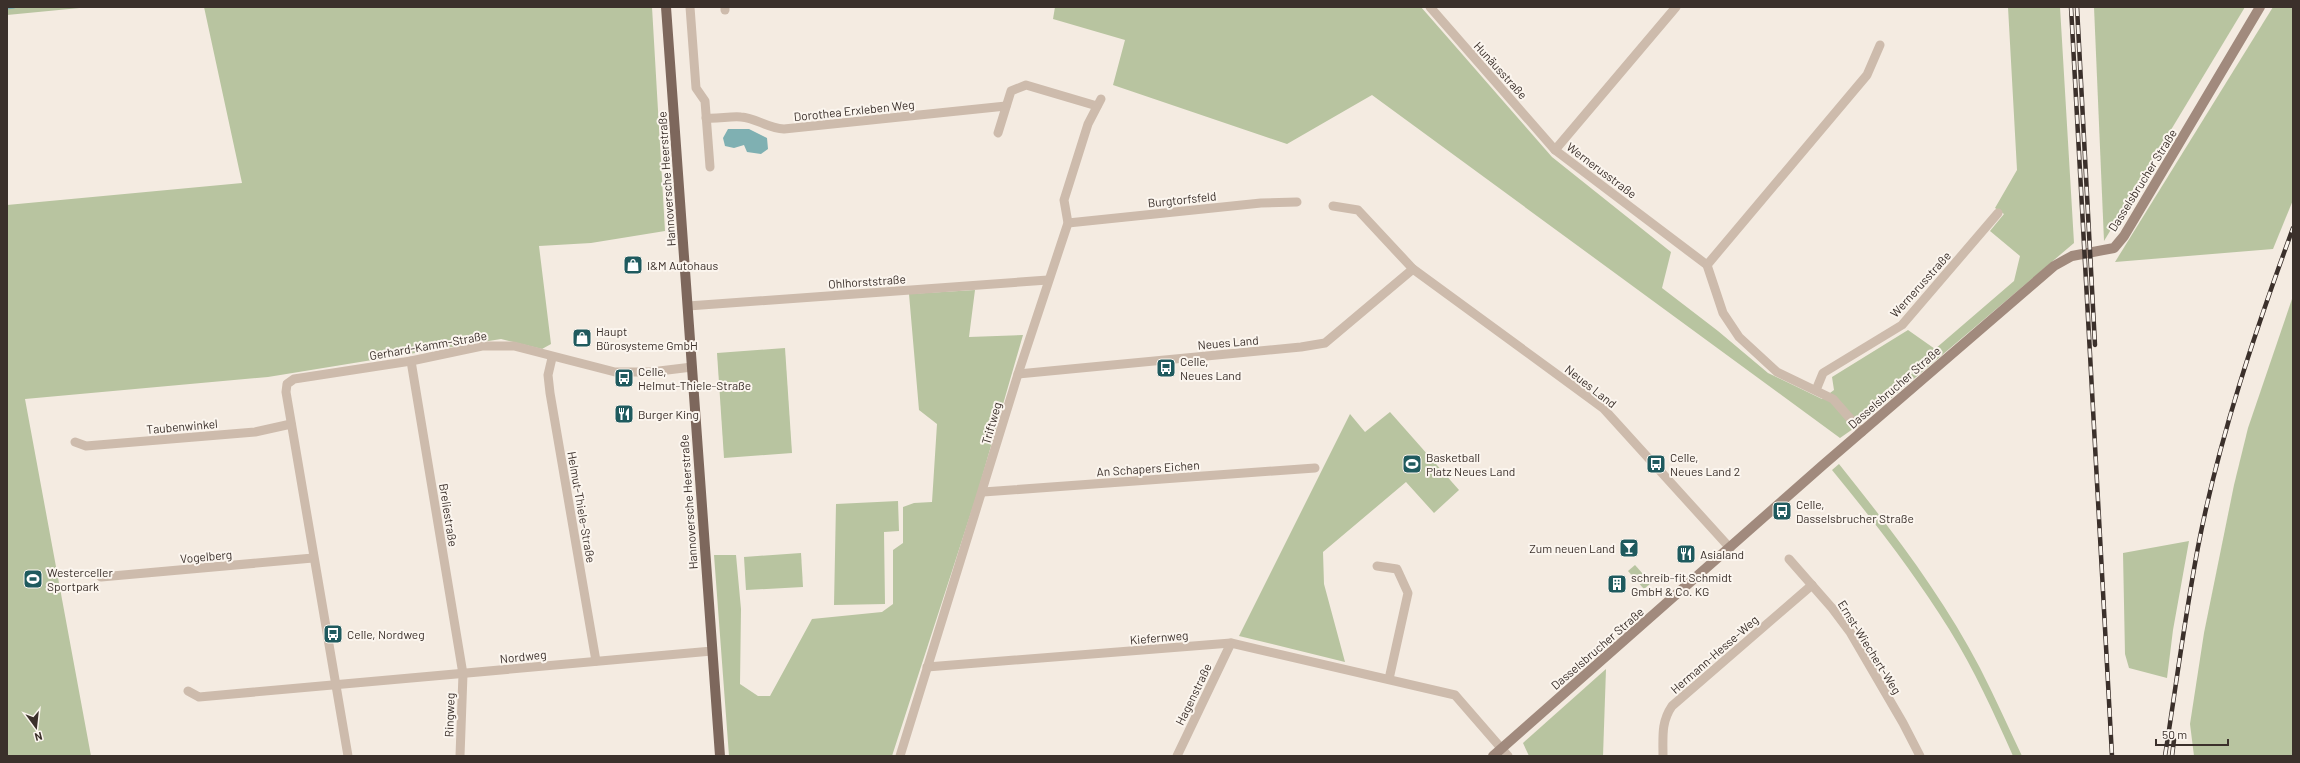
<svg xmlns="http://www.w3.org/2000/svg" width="2300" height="763" font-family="Barlow,sans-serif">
<rect width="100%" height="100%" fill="#f4ebe1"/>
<g fill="#b8c4a0">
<path d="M7,7h83l-83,8z"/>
<path d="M204,7h448l13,224 -74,12 -52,3 12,98 -9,5 -41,-10 -233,38 -243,22 66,357h-84v-551l235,-22z"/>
<path d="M1055,7h366l131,150 119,95 -9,36 56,43 50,42 54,26 12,-9 -2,-13 76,-47 27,19 79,-68 6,-25 -30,-25 14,-17 -9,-6 22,-38 -9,-163h52l14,236 -211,179 -23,16 -468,-343 -85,49 -174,-59 12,-45 -72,-21z"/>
<path d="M2094,7h151l-141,234z"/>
<path d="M2273,7h20v193l-20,49 -158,13z"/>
<path d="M975,290l-6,47 54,-2 -45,156 -86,265h-163l-15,-201h22l5,54 -1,75 18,12h12l42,-77 70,-7 11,-8v-54l10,-7v-36l11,-4 18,-1 5,-78 -18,-14 -10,-116z"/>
<path d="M2293,296v460h-99l-4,-32 14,-91 30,-148 14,-57z"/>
<path d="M785,348l7,105 -68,5 -7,-105z"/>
<path d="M1390,412l69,78 -25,23 -28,-31 -83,70 1,32 21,78 -106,-26 111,-222 15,18z"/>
<path d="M1839,464c52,65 103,131 141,204 15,29 28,59 42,88h-9c-19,-43 -39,-87 -64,-127 -35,-56 -75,-108 -117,-159z"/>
<path d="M898,501l1,30 -15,1 1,72 -51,1 2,-101z"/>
<path d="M2189,541l-16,89 -6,48 -38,-10 -4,-14 -2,-101z"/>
<path d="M801,553l2,34 -57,3 -2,-33z"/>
<path d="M1635,565l16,18 -7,6 -16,-18z"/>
<path d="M1606,669l-3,87h-74l-6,-13z"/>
</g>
<path fill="#7fb0b2" d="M728,129h21l18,9 1,11 -7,5 -14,-2 -3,-7 -10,3 -9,-2 -2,-8z"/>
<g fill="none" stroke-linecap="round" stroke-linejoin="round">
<path stroke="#7fb0b2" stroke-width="3" d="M7,8l7,-1"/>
<g stroke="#cdbbac" stroke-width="9">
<path d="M690,7l6,81 9,13 5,66"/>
<path d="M725,7v3"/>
<path d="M1430,7l125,143 152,115 16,48 16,24 38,35 56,27 29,33"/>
<path d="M706,118c12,1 24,-2 35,-1 15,1 26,11 43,12l222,-23"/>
<path d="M998,133l13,-42 15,-6 71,21"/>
<path d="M1555,150l121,-143"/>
<path d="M1333,206l25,4 55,59"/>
<path d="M1068,223l193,-20 36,-1"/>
<path d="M1707,265l160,-190 13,-30"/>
<path d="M688,306l360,-26"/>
<path d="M552,358l-4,17 2,18 46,268"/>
<path d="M411,361l52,313 -3,82"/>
<path d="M1018,374l283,-27 24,-4 88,-74 190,139 127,140"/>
<path d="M1816,390l7,-17 79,-48 96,-112"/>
<path d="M75,442l11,4 169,-14 36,-8"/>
<path d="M983,492l332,-24"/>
<path d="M1789,559l43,49 18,24 53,91 17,33"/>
<path d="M1377,566l20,3 11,24 -19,86"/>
<path d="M101,577l212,-19"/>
<path d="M927,667l304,-24 224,52 53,61"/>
<path d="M188,691l11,6 513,-46"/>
<path d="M348,756l-62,-364 1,-8 7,-5 117,-18 71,-15h32l101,26h36l41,-5"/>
<path d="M900,756l118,-382 50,-151 -4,-23 24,-76 13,-25"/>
<path d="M1177,756l54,-113"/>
<path d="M1663,756c0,-19 -2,-34 9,-50l140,-121"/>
</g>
<path stroke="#a18a7d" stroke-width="10" d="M1493,756l330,-291 231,-199 18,-10 42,-8 10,-12 136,-229"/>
<path stroke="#7d675c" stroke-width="10" d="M666,7l54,749"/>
<defs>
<g id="rail">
<path d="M2071,7l41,749"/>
<path d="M2077,7l18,338"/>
<path d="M2165,756c11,-70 20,-140 33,-209 21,-109 57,-215 95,-319"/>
<path d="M2172,756l2,-16"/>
</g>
</defs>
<use href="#rail" stroke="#3b302b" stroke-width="4.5"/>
<use href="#rail" stroke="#fbf5ee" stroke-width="3" stroke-dasharray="9" stroke-linecap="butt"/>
</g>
<defs>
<symbol id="shop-square" viewBox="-11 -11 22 22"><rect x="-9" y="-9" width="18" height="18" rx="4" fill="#1f5a5e" stroke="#fbf5ee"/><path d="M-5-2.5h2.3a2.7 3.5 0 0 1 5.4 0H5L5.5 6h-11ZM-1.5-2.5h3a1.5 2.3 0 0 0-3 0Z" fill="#fff"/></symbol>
<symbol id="bus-square" viewBox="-11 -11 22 22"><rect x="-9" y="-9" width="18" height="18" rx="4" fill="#1f5a5e" stroke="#fbf5ee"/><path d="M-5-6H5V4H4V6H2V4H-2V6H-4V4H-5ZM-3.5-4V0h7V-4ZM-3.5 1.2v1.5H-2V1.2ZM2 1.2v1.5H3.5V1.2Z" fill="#fff"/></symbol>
<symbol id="restaurant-square" viewBox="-11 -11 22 22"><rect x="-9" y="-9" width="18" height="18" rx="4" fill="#1f5a5e" stroke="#fbf5ee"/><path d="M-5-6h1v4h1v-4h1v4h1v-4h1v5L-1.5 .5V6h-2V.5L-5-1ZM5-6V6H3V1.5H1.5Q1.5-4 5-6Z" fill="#fff"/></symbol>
<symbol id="stadium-square" viewBox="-11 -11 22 22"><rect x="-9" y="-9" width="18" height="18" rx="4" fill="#1f5a5e" stroke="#fbf5ee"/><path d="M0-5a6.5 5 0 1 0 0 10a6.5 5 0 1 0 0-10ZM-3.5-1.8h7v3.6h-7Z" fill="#fff"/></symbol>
<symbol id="bar-square" viewBox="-11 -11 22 22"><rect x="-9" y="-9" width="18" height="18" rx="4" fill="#1f5a5e" stroke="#fbf5ee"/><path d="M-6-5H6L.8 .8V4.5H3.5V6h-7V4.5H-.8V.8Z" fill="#fff"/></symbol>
<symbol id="building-square" viewBox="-11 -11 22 22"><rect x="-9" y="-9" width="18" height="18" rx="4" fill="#1f5a5e" stroke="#fbf5ee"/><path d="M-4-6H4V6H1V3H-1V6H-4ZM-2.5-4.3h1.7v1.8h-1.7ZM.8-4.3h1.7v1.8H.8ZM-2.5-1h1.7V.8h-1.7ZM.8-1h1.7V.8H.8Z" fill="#fff"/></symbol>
</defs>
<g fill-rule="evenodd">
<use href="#shop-square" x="622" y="254" width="22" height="22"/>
<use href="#shop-square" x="571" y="327" width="22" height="22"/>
<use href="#bus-square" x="1155" y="357" width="22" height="22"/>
<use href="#bus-square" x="613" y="367" width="22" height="22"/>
<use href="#restaurant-square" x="613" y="403" width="22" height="22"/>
<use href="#stadium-square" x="1401" y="453" width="22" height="22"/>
<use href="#bus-square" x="1645" y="453" width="22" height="22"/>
<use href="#bus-square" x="1771" y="500" width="22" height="22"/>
<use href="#bar-square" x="1618" y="537" width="22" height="22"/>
<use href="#restaurant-square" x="1675" y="543" width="22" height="22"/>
<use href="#stadium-square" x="22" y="568" width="22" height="22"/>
<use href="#building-square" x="1606" y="573" width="22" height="22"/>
<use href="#bus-square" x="322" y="623" width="22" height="22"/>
</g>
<g text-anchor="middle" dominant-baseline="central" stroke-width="4" stroke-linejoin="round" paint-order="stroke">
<g font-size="12" fill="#3b302b" stroke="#fbf5ee">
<text transform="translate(1501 70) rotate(48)">Hunäusstraße</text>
<text transform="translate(854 110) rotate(-6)">Dorothea Erxleben Weg</text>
<text transform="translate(1602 170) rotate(37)">Wernerusstraße</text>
<text transform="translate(666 179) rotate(-94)">Hannoversche Heerstraße</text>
<text transform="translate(2142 180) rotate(-58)">Dasselsbrucher Straße</text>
<text transform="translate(1182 199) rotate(-6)">Burgtorfsfeld</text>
<text transform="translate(867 281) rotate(-4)">Ohlhorststraße</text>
<text transform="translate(1920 284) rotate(-48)">Wernerusstraße</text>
<text transform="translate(1228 342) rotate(-5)">Neues Land</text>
<text transform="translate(428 345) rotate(-10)">Gerhard-Kamm-Straße</text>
<text transform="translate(1591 386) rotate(38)">Neues Land</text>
<text transform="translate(1894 387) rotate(-41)">Dasselsbrucher Straße</text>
<text transform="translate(991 423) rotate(-74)">Triftweg</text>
<text transform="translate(182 426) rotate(-5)">Taubenwinkel</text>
<text transform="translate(1148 468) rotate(-4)">An Schapers Eichen</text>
<text transform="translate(688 502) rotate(-94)">Hannoversche Heerstraße</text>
<text transform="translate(582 507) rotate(80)">Helmut-Thiele-Straße</text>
<text transform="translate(449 515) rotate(81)">Breliestraße</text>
<text transform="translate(206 556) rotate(-5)">Vogelberg</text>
<text transform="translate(1159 637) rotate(-5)">Kiefernweg</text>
<text transform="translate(1870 647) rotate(58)">Ernst-Wiechert-Weg</text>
<text transform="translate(1597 648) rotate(-41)">Dasselsbrucher Straße</text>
<text transform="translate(1714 654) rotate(-41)">Hermann-Hesse-Weg</text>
<text transform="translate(523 656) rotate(-6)">Nordweg</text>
<text transform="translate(1193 694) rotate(-64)">Hagenstraße</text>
<text transform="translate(449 715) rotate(-88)">Ringweg</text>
</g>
<g font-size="12" fill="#3b302b" stroke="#fbf5ee" text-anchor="start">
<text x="647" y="265">I&amp;M Autohaus</text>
<text x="596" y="331">Haupt<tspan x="596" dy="14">Bürosysteme GmbH</tspan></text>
<text x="1180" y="361">Celle,<tspan x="1180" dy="14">Neues Land</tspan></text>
<text x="638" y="371">Celle,<tspan x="638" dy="14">Helmut-Thiele-Straße</tspan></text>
<text x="638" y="414">Burger King</text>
<text x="1426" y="457">Basketball<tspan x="1426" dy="14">Platz Neues Land</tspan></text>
<text x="1670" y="457">Celle,<tspan x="1670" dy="14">Neues Land 2</tspan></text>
<text x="1796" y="504">Celle,<tspan x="1796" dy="14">Dasselsbrucher Straße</tspan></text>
<text x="1615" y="548" text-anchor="end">Zum neuen Land</text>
<text x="1700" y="554">Asialand</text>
<text x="47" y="572">Westerceller<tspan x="47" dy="14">Sportpark</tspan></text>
<text x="1631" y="577">schreib-fit Schmidt<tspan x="1631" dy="14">GmbH &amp; Co. KG</tspan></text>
<text x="347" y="634">Celle, Nordweg</text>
</g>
</g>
<rect width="2300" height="763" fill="none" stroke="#3b302b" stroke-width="16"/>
<g transform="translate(36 727) rotate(165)" stroke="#fbf5ee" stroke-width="3" paint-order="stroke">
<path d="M0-3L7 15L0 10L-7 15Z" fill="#3b302b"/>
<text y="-6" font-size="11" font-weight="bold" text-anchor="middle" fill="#3b302b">N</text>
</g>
<path d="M2156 739v6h72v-6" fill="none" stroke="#3b302b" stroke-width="2"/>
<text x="2162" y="739" font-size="12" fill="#3b302b" stroke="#fbf5ee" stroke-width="3" paint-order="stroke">50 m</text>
</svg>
